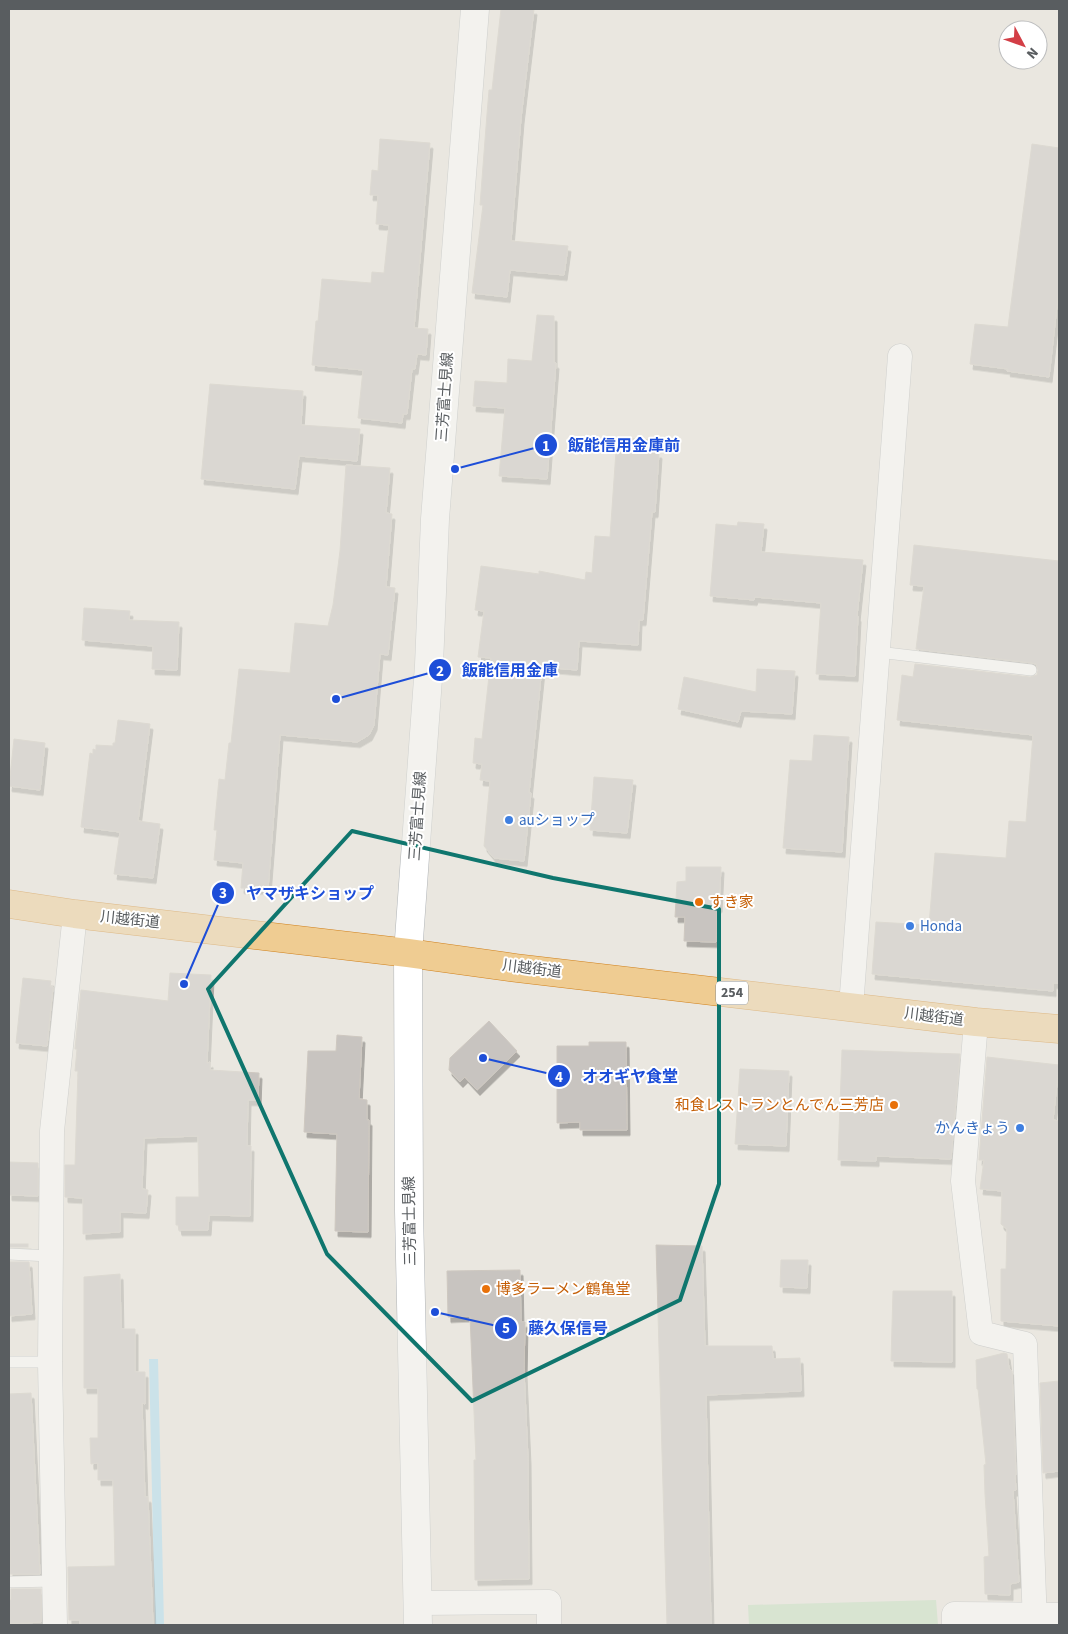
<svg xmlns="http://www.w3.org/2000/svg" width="1068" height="1634" font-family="'Source Sans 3','Noto Sans JP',sans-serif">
<defs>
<filter id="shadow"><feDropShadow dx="3" dy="5.5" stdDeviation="0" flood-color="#0004"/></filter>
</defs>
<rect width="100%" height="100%" fill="#eae7e0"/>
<path fill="#c3dfbf" d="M936,1600l2,25h-189l-1,-20z"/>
<path fill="#a7dcf4" d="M149,1359h9l6,266h-9z"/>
<g fill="#c8c4c0" stroke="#cec8c0" filter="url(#shadow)">
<path d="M501,9h33l-13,109 -10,123 57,5 -4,29 -54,-5 -3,27 -35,-4 11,-88h-3l7,-91 2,-24h3z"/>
<path d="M380,139l50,4 -16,185 14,1 -2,26 -9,-1 -2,15h-3l-5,45h-4l-1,9 -44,-5 5,-48 -51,-5 4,-44h2l4,-42 49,4 1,-11 12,1 5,-48 -13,-1 2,-29h-8l2,-25 6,1z"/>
<path d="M1032,144l27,4v140l-10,89 -42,-6 1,-2 -38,-5 5,-40 33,3z"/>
<path d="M537,315l17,1v47h2l-9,116 -48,-3 6,-68 -32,-2 2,-25 32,2 1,-24 24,2z"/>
<path d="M210,384l93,7 -2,34 59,4 -3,32 -58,-5 -4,33 -94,-10z"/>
<path d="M620,438l36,2 -1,12 4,1 -4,59h-3l-9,108h-4l-1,25 -59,-4 -2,29 -35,-3 -13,126h2l-7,68 -30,-3 -10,-12 6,-65 -10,-1 2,-16 -9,-1 2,-25 7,1 9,-81 -13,-1 6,-46 -9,-1 6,-44 58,8v-3l46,9 1,-8 6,1 3,-37 15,1 6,-86h3z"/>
<path d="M346,465l44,3 -4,45 6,1 -6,73 9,1 -7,67 -8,-1 -6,71 -5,10 -12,7 -77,-7 -12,154 -27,-1 2,-25 -29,-3 3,-30h-3l5,-51 6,1 4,-37h2l8,-74 51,4 5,-50 33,3 5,-21 7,-54z"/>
<path d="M738,522l26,2 -3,28 102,8 -6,56h1l-3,60 -39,-2 5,-71 -66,-6 -1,3 -44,-4 6,-72 21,2z"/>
<path d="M914,545l145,16v422h-6v8l-181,-17 4,-52 53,3 6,-72 71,5 3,-37 17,1 7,-87 -136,-15 5,-45 11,2 2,-13 115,13 7,-2 1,-5 -2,-6 -4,-1 -116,-14 8,-63 -14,-1z"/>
<path d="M84,608l46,3 -1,9 50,2 -2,48 -25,-1 1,-23 -71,-6z"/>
<path d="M757,669l38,2 -3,43 -51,-3 -3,11 -60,-13 6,-32 72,15z"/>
<path d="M118,720l32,4 -12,97 22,3 -7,54 -39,-4 6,-42 -39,-5 9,-74 3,1v-5l3,1v-5l17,1v-3h2z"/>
<path d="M814,735l35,2 -7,115 -59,-4 7,-88 22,1z"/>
<path d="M14,739l31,4 -5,47 -31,-4z"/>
<path d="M594,777l39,3 -6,53 -37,-3z"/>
<path d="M686,867h35l-2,40h-2l-1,35 -32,-1 1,-24h-10l2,-35 9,-1z"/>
<path d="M170,973l41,2 -4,88 3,-1v8l49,3 -1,27h-10l-1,46h4l-1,70 -41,-1 -1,15h-29l-1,-5h-2v-28h23l-1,-61 -54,2 -2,51 6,1 -2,23 -26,-1v20l-37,2v-36l-18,-1v-32h10l3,-94h-3l2,-22h-2l6,-59 87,11z"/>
<path d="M23,978l28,3 -1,6h3l-6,59 -31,-3z"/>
<path d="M489,1021l28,30 -40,39 -12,-13 -5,5 -11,-12 1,-12z"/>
<path d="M337,1035l25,2 -3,62 8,1v20h2l-1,112 -33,-1 2,-97 -33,-2 4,-81h28z"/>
<path d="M589,1042h37l1,88h-47v-8l-23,1v-77h32z"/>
<path d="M842,1050l118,4 -9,105 -75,-3v5l-38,-1z"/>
<path d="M987,1057l72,8 -6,55 6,1v205l-58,-5v-52h5l1,-40 -6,-5 1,-33 -22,-2 4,-29h-5z"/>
<path d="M740,1069l49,2 -3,75 -51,-2z"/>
<path d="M9,1162l29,1v33l-29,-1z"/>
<rect x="9" y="1244" width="19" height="3"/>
<path d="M656,1245l46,1 3,100h67l1,13 27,-1 1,33 -95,4 5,230h-44z"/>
<path d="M781,1260h27l-1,28 -27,-1z"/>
<path d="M9,1262h20l3,52 -23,2z"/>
<path d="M520,1270l1,52h4l-1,49 4,88 1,120 -54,1 -1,-120h2l-6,-144 -22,1 -1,-46z"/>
<path d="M120,1274l1,55h14v43h10v32l-3,-1 3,94h3l5,128h-73v-5h-11l-1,-53 47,-1 -2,-86h-15v-17l-7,1 -1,-26h8v-50h-14v-111z"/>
<path d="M893,1291h59v71l-61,-1z"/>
<path d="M1004,1353l3,1 2,14 3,3 4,104h-1l1,15 -3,1 6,91 -9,2v11l-25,-1 -1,-37 5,-1 -4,-62 -1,-29 2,-1 -8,-75h-1l-1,-29z"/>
<path d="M1059,1381v90l-16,2 -3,-90z"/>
<path d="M31,1393l9,181h-30l-1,-180z"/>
<path d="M11,1589h30v33l-32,2v-24h2z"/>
</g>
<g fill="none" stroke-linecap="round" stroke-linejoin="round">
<defs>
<g id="lane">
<path d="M878,652l153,18"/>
<path d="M9,1254l41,2"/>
<path d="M9,1362h41"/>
<path d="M9,1582l45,-1"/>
</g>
<g id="street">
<path d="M851,1007l49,-651"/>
<path d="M976,1022l-13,159 18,152 44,11 10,281"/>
<path d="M417,1603l132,-1v23"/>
<path d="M55,1625l-5,-263 2,-231 23,-217"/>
<path d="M954,1625v-11l105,1"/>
</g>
<path id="secondary" d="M418,1625l-9,-414 -1,-258 21,-288 6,-146 40,-510"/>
<path id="highway" d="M9,904l66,10 333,39 108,15 460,54 83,7"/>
</defs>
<use href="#lane" stroke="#b1b4b7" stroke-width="12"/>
<use href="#street" stroke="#b1b4b7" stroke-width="25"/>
<use href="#secondary" stroke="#b0b4b7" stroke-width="29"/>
<use href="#highway" stroke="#d0801b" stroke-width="29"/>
<use href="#lane" stroke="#fff" stroke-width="11"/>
<use href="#street" stroke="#fff" stroke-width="24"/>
<use href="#secondary" stroke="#fff" stroke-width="28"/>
<use href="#highway" stroke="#efcc92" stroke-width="28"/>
</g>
<path d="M0 0H1068V1634H0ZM352,831l201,47 166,31v275l-39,116 -208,101 -145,-147 -119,-265z" fill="#eae7e0" fill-opacity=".55" fill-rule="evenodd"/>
<path fill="none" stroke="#0f766e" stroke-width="4" stroke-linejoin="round" d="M352,831l201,47 166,31v275l-39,116 -208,101 -145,-147 -119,-265z"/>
<g fill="#3f7fe0" stroke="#fff" stroke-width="2">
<circle cx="509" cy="820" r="5"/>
<circle cx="910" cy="926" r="5"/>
<circle cx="1020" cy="1128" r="5"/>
</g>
<g fill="#e8710a" stroke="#fff" stroke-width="2">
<circle cx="699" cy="902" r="5"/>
<circle cx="894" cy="1105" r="5"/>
<circle cx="486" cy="1289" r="5"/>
</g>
<g text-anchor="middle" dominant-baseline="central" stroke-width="4" stroke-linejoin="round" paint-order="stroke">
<rect fill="#fff" stroke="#8b8e90" stroke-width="1" x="716" y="981.5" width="32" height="23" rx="4"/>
<g font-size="14" font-weight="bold" fill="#595d60">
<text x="732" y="993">254</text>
</g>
<g font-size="15" fill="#595d60" stroke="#fff">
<text transform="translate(445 397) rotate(-86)">三芳富士見線</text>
<text transform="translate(418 816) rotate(-86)">三芳富士見線</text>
<text transform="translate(130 920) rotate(6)">川越街道</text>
<text transform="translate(532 969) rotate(7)">川越街道</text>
<text transform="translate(934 1017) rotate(7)">川越街道</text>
<text transform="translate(410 1221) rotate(-91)">三芳富士見線</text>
</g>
<g font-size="15" fill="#366cbe" stroke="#fff" text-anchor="start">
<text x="519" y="820">auショップ</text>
<text x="920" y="926">Honda</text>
<text x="1010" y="1128" text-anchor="end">かんきょう</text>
</g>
<g font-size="15" fill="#c56008" stroke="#fff" text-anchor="start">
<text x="709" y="902">すき家</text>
<text x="884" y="1105" text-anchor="end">和食レストランとんでん三芳店</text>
<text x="496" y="1289">博多ラーメン鶴亀堂</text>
</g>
</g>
<path fill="none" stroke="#1d4ed8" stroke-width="2" d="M455 469L546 445M336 699L440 670M184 984L223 893M483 1058L559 1076M435 1312L506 1328"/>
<g fill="#1d4ed8" stroke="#fff" stroke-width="2">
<circle cx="455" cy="469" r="5"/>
<circle cx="336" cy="699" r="5"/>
<circle cx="184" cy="984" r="5"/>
<circle cx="483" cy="1058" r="5"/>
<circle cx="435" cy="1312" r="5"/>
<circle cx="546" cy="445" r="12"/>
<circle cx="440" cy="670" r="12"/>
<circle cx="223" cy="893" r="12"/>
<circle cx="559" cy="1076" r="12"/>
<circle cx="506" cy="1328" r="12"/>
</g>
<g font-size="15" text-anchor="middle" font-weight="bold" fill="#fff">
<text x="546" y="451">1</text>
<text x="440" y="676">2</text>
<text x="223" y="898">3</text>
<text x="559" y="1082">4</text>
<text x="506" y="1333">5</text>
</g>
<g font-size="16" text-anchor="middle" font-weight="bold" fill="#1d4ed8" stroke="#fff" stroke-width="4" stroke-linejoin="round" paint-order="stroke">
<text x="624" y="451">飯能信用金庫前</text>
<text x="510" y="676">飯能信用金庫</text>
<text x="310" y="899">ヤマザキショップ</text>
<text x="630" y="1082">オオギヤ食堂</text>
<text x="568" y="1334">藤久保信号</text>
</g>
<rect width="1068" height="1634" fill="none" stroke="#595d60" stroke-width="20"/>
<g transform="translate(1023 45) rotate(131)"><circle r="24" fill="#ffffff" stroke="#bdbebf"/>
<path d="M0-4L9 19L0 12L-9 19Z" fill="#d33e46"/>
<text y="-8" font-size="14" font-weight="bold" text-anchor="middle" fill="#595d60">N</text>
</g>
</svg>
